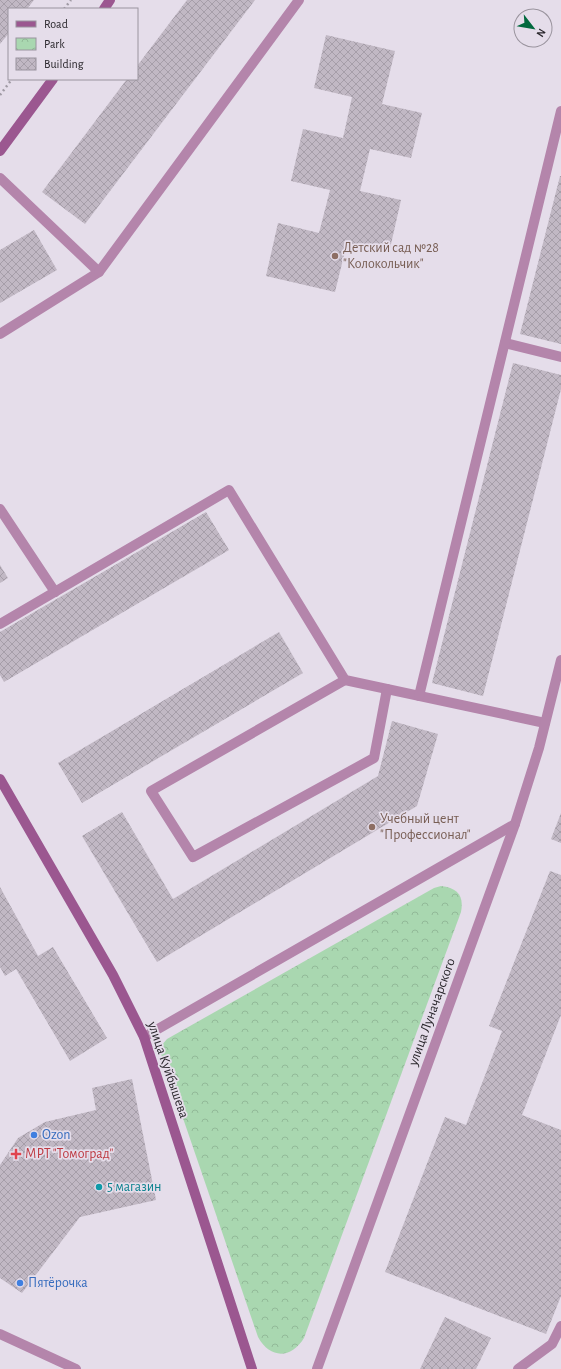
<svg xmlns="http://www.w3.org/2000/svg" width="561" height="1369" font-family="'Alegreya Sans',sans-serif">
<defs>
<pattern id="park-crowns" width="20" height="18" patternUnits="userSpaceOnUse"><rect width="20" height="18" fill="#a9d7b0"/><path d="M2 6a3 3 0 1 1 6 0M12 15a3 3 0 1 1 6 0" fill="none" stroke="#92b998"/></pattern>
<pattern id="building-cross-hatch" width="8" height="8" patternUnits="userSpaceOnUse"><rect width="8" height="8" fill="#c1b8c4"/><path d="M0 0l8 8M0 8l8-8" fill="none" stroke="#a69ea9"/></pattern>
</defs>
<rect width="100%" height="100%" fill="#e5ddea"/>
<path fill="url(#park-crowns)" d="M441,886c17,2 23,10 20,26l-157,426c-13,21 -34,21 -46,-1l-97,-283v-8l6,-7 267,-151z"/>
<g fill="url(#building-cross-hatch)">
<path d="M0,0h34l-7,9h-18v24l-9,11z"/>
<path d="M187,0h68l-170,224 -43,-32 85,-113h10v-13z"/>
<path d="M326,35l69,16 -13,53 40,9 -11,45 -41,-9 -10,42 41,9 -12,53 -42,-10 -12,49 -69,-16 12,-53 41,10 11,-43 -39,-9 12,-52 40,9 9,-41 -38,-9z"/>
<path d="M560,176h1v168l-41,-10z"/>
<path d="M34,230l23,40 -57,33v-53z"/>
<path d="M513,363l48,12v14l-78,307 -51,-13z"/>
<path d="M206,512l23,38 -225,132 -4,-7v-43z"/>
<path d="M0,565l8,13 -8,5z"/>
<path d="M279,632l24,41 -221,130 -24,-40z"/>
<path d="M392,721l46,13 -21,72 -260,156 -75,-126 40,-24 51,87 205,-123z"/>
<path d="M561,813v30l-10,-4z"/>
<path d="M550,871l11,4v140l-39,100 39,15v166l-15,38 -161,-62 60,-155 21,8 36,-94 -13,-5z"/>
<path d="M0,887l38,69 15,-9 54,91 -37,23 -54,-92 -11,7 -5,-9z"/>
<path d="M132,1079l24,121 -76,17 -58,76 -22,-15v-113l18,-27 27,-16 51,-12 -4,-22z"/>
<path d="M445,1317l46,21 -15,31h-56z"/>
</g>
<g fill="none" stroke-linecap="round" stroke-linejoin="round">
<g stroke="#a09aa4" stroke-width="2.5" stroke-dasharray="2 3" stroke-linecap="butt">
<path d="M64,9l7,-9"/>
<path d="M0,95l12,-16"/>
</g>
<g stroke="#b485ab" stroke-width="10">
<path d="M0,178l99,94 -99,62"/>
<path d="M99,272l200,-272"/>
<path d="M505,343l56,14"/>
<path d="M0,509l55,83"/>
<path d="M0,624l229,-134 116,190 200,43"/>
<path d="M345,680l-194,111 42,66 181,-99 13,-69"/>
<path d="M419,696l142,-585"/>
<path d="M518,1369l34,-25 9,-18"/>
</g>
<g stroke="#b485ab" stroke-width="10">
<path d="M144,1037l371,-213"/>
<path d="M0,1334l76,35"/>
<path d="M317,1369l198,-545 24,-76 22,-88"/>
</g>
<g stroke="#9b5790" stroke-width="10">
<path d="M104,9l6,-9"/>
<path d="M0,151l53,-72"/>
<path d="M0,779l113,196 31,62 108,332"/>
</g>
</g>
<g fill="#8d6e63" stroke="#e5ddea" stroke-width="1.5">
<circle cx="335" cy="256" r="4"/>
<circle cx="372" cy="827" r="4"/>
</g>
<g fill="#3f7fe0" stroke="#e5ddea" stroke-width="1.5">
<circle cx="34" cy="1135" r="4"/>
<circle cx="20" cy="1283" r="4"/>
</g>
<path fill="#e0444e" stroke="#e5ddea" stroke-width="1.5" d="M14 1148h4v4h4v4h-4v4h-4v-4h-4v-4h4z"/>
<circle fill="#0f9aa8" stroke="#e5ddea" stroke-width="1.5" cx="99" cy="1187" r="4"/>
<g text-anchor="middle" dominant-baseline="central" stroke-width="3.5" stroke-linejoin="round" paint-order="stroke">
<g font-size="14" fill="#785e54" stroke="#e5ddea" text-anchor="start">
<text x="343" y="248">Детский сад №28<tspan x="343" dy="16">"Колокольчик"</tspan></text>
<text x="380" y="819">Учебный цент<tspan x="380" dy="16">"Профессионал"</tspan></text>
</g>
<g font-size="14" fill="#2a272c" stroke="#e5ddea">
<text transform="translate(432 1012) rotate(-70)">улица Луначарского</text>
<text transform="translate(168 1070) rotate(71)">улица Куйбышева</text>
</g>
<g font-size="14" fill="#366cbe" stroke="#e5ddea" text-anchor="start">
<text x="42" y="1135">Ozon</text>
<text x="28" y="1283">Пятёрочка</text>
</g>
<g font-size="14" fill="#be3a42" stroke="#e5ddea" text-anchor="start">
<text x="25" y="1154">МРТ "Томоград"</text>
</g>
<g font-size="14" fill="#0d838f" stroke="#e5ddea" text-anchor="start">
<text x="107" y="1187">5 магазин</text>
</g>
</g>
<rect x="8" y="8" width="130" height="72" fill="#e5ddea" stroke="#9a949e"/>
<rect x="16" y="21" width="20" height="6" fill="#9b5790" stroke="#9a949e"/>
<text x="44" y="28" font-size="12" fill="#2a272c">Road</text>
<rect x="16" y="38" width="20" height="12" fill="url(#park-crowns)" stroke="#9a949e"/>
<text x="44" y="48" font-size="12" fill="#2a272c">Park</text>
<rect x="16" y="58" width="20" height="12" fill="url(#building-cross-hatch)" stroke="#9a949e"/>
<text x="44" y="68" font-size="12" fill="#2a272c">Building</text>
<g transform="translate(533 28) rotate(121)"><circle r="19" fill="#e5ddea" stroke="#9a949e"/>
<path d="M0-3L7 15L0 10L-7 15Z" fill="#02693e"/>
<text y="-6" font-size="11" font-weight="bold" text-anchor="middle" fill="#2a272c">N</text>
</g>
</svg>
